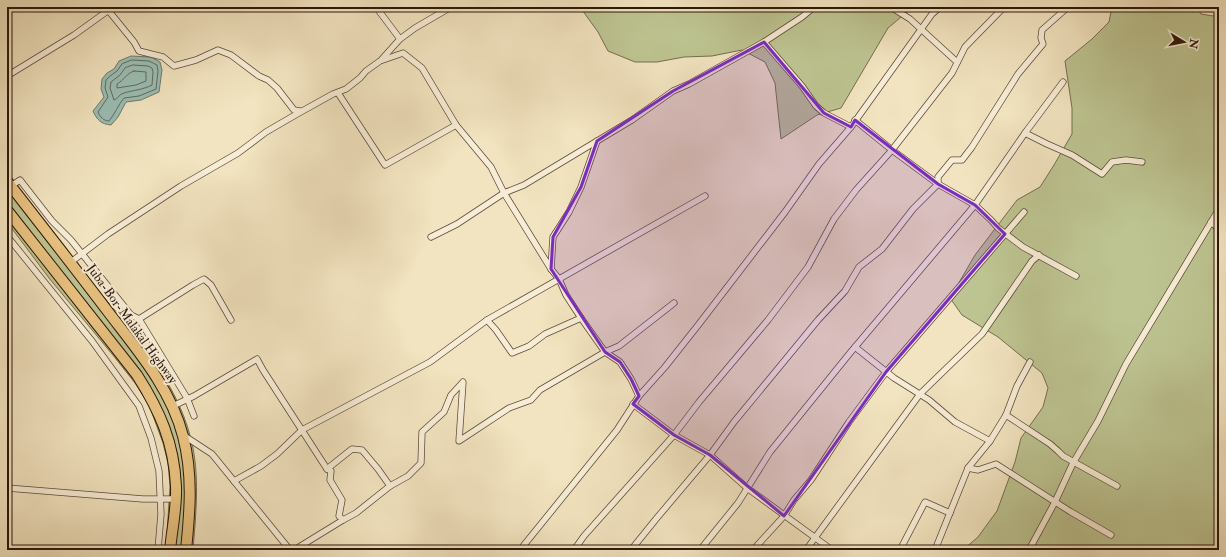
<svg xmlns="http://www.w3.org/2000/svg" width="1226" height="557" font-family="'IM FELL Double Pica',serif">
<rect width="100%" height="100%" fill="#f2e4c0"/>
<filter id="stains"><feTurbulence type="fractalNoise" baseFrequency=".005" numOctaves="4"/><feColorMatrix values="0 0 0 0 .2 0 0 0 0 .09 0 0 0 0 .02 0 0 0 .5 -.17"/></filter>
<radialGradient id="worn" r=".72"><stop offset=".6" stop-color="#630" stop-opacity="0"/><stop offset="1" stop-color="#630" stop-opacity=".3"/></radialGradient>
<g fill="#bdc491" stroke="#746e4e">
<path d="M580,7h333l-25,21 -47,80 -24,7 -36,24 -6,-56 -10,-21 -23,-12 -30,6 -28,1 -27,5h-22l-27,-11 -10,-19z"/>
<path d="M1112,7h84l5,7 12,2 6,-5v539h-256l15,-13 19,-26 18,-49 6,-24 22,-31 5,-19 -6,-15 -44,-36 -36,-22 -12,-17 25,-43 42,-55 23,-13 14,-22 18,-31v-26l-7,-47 27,-22 17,-17z"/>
<path d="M7,175c29,36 57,73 86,109 38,46 83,95 98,155 9,36 5,74 2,111h-27l4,-64 -2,-23 -5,-20 -14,-38 -14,-22 -23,-29 -63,-76 -42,-56z"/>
</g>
<path fill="#9bbeb3" stroke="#6e7b70" d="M131,56l20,1 9,5 2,8 -3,22 -18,8 -15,2 -8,15 -7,8c-10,-1 -14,-5 -18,-14l11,-14 -3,-8 1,-10 5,-6 7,-4 5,-8z"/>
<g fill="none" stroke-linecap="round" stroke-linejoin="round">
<g stroke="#636a5f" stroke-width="1">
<path d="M132,60l17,1 8,4 1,6 -2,18 -17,7 -15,2c-6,7 -9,16 -15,23 -5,0 -9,-4 -11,-9l10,-15 -3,-9 1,-8 4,-4 7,-5 5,-7z"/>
<path d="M133,65l15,1 4,2 1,4 -1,13c-10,5 -18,5 -28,8 -5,1 -6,6 -10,7l-4,-12 1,-6 9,-7 5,-7z"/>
<path d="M134,71l12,1v9l-10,4 -19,3v-4c7,-4 10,-11 17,-13z"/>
</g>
<defs>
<g id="minor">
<path d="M376,7l24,32 -18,20"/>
<path d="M891,7l19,12 47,43"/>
<path d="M108,10l26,32 5,9 24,6 11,9 22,-6 22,-10 13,5 28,21 9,4 9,8 17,22 6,1"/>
<path d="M400,39l15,-11 36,-21"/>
<path d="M764,42l38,44 14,20 8,7 27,14"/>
<path d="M7,76l67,-41 39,-28"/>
<path d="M338,93l47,72 71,-40"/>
<path d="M855,120l37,30 46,34 37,21 16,15 7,8 25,19 53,29"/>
<path d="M1025,133l22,11 25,11 30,19 10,-12 14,-2 16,2"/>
<path d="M11,186l9,-6 32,41 19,19 60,75 8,4 48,79 7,18"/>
<path d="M1211,222l8,7"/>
<path d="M7,236l85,105 47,65 12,32 8,33 2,43 -3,36"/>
<path d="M431,237l26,-13 47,-31 20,-8 108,-65 41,-29 16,-7 75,-42 38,-25 12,-10"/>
<path d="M71,262l37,-28 73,-48 57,-33 28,-21 31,-18 36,-20 13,-5 14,-11 6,-7 14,-10 23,-8 19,15 34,57 35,42 13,26 47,76 8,10 7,16 15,23 24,34 15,10 11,17 8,17"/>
<path d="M551,269l2,-32 16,-25 12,-25 16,-46"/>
<path d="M139,319l54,-34 11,-6 7,6 20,35"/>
<path d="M487,320l218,-124"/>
<path d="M855,347l39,31 35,22 26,22 35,19"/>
<path d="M633,404l41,31 36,20 37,33 85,62"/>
<path d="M173,406l21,-10 63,-37 6,11 64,99"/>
<path d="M1006,415l44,29 8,7 5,5 54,30"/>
<path d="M183,435l29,19 78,96"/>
<path d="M968,468l10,2 18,-6 75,48 40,23"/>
<path d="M234,481l27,-15 16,-12 25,-24 128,-68 57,-42 9,10 16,23 17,-7 16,-12 36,-16"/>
<path d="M7,488l136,11h32"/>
<path d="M343,520l13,-7 34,-27"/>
<path d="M297,550l2,-3 44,-27 -4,-4 3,-16 -12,-20 1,-9 -4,-2 25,-20 10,1 16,19 12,17 18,-10 13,-13 1,-31 22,-20 7,-17 12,-13 -4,59 50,-33 22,-8 9,-10 65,-38 14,-6 55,-43"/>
<path d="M520,550l97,-120 22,-34 26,-29 34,-43 86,-112 34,-48 32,-37 81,-113 8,-7"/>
<path d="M574,550l10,-14 90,-101 25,-33 69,-82 40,-53 26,-48 22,-29 36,-40 60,-77 13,-26 39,-40"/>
<path d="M631,550l25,-31 54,-64 24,-33 84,-102 27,-29 14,-24 23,-18 31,-40 25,-25v-7l14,-17h10l10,-13 46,-73 25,-30 -2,-6 1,-8 26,-23"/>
<path d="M700,550l38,-47 32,-51 80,-99 125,-148 50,-72 38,-51"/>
<path d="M753,550l31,-34 10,-16 17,-20 38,-58 37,-50 138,-160"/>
<path d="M806,550l114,-156 62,-60 50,-73 7,-6"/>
<path d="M900,550l25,-48 25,11"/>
<path d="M935,550l33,-82 22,-27 16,-26 11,-29 13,-24"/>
<path d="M1029,550l26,-48 18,-39 25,-42 28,-57 93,-155"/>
</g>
<g id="trunk">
<path d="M7,181c34,44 68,87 102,132 29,38 62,76 74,123 10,38 7,75 3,114"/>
<path d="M7,210l130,165c23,36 37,68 39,111 1,21 -4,43 -6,64"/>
</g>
</defs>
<use href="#minor" stroke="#5d4a38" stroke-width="7"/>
<use href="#trunk" stroke="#2b170b" stroke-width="12"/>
<use href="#minor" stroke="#f7edd6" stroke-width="5.5"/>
<use href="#trunk" stroke="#e9c280" stroke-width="10"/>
</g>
<path fill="#7b2cbf" fill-opacity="0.2" stroke="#7b2cbf" stroke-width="3" stroke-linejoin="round" d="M764,42l60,71 27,14 4,-7 83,64 37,21 30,29 -119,138 -102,144 -74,-61 -36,-20 -41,-31 6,-8 -8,-17 -11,-17 -15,-10 -54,-83 2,-32 28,-50 16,-46 76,-50z"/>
<g text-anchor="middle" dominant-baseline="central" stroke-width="4" stroke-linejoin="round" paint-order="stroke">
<g font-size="13" fill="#2b170b" stroke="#f7edd6">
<text transform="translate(132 324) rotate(54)">Juba-Bor-Malakal Highway</text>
</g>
</g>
<rect width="1226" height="557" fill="none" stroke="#f2e4c0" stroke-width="24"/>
<rect x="8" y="8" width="1210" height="541" fill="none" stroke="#2b170b" stroke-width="2"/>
<rect x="12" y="12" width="1202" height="533" fill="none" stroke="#2b170b"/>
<g transform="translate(1184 42) rotate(100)" stroke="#f7edd6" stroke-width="3" paint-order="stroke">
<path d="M0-3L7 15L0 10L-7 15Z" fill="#2b170b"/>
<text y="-6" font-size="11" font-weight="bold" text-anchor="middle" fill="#2b170b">N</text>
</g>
<rect width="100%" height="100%" filter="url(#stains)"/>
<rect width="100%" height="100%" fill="url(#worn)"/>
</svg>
